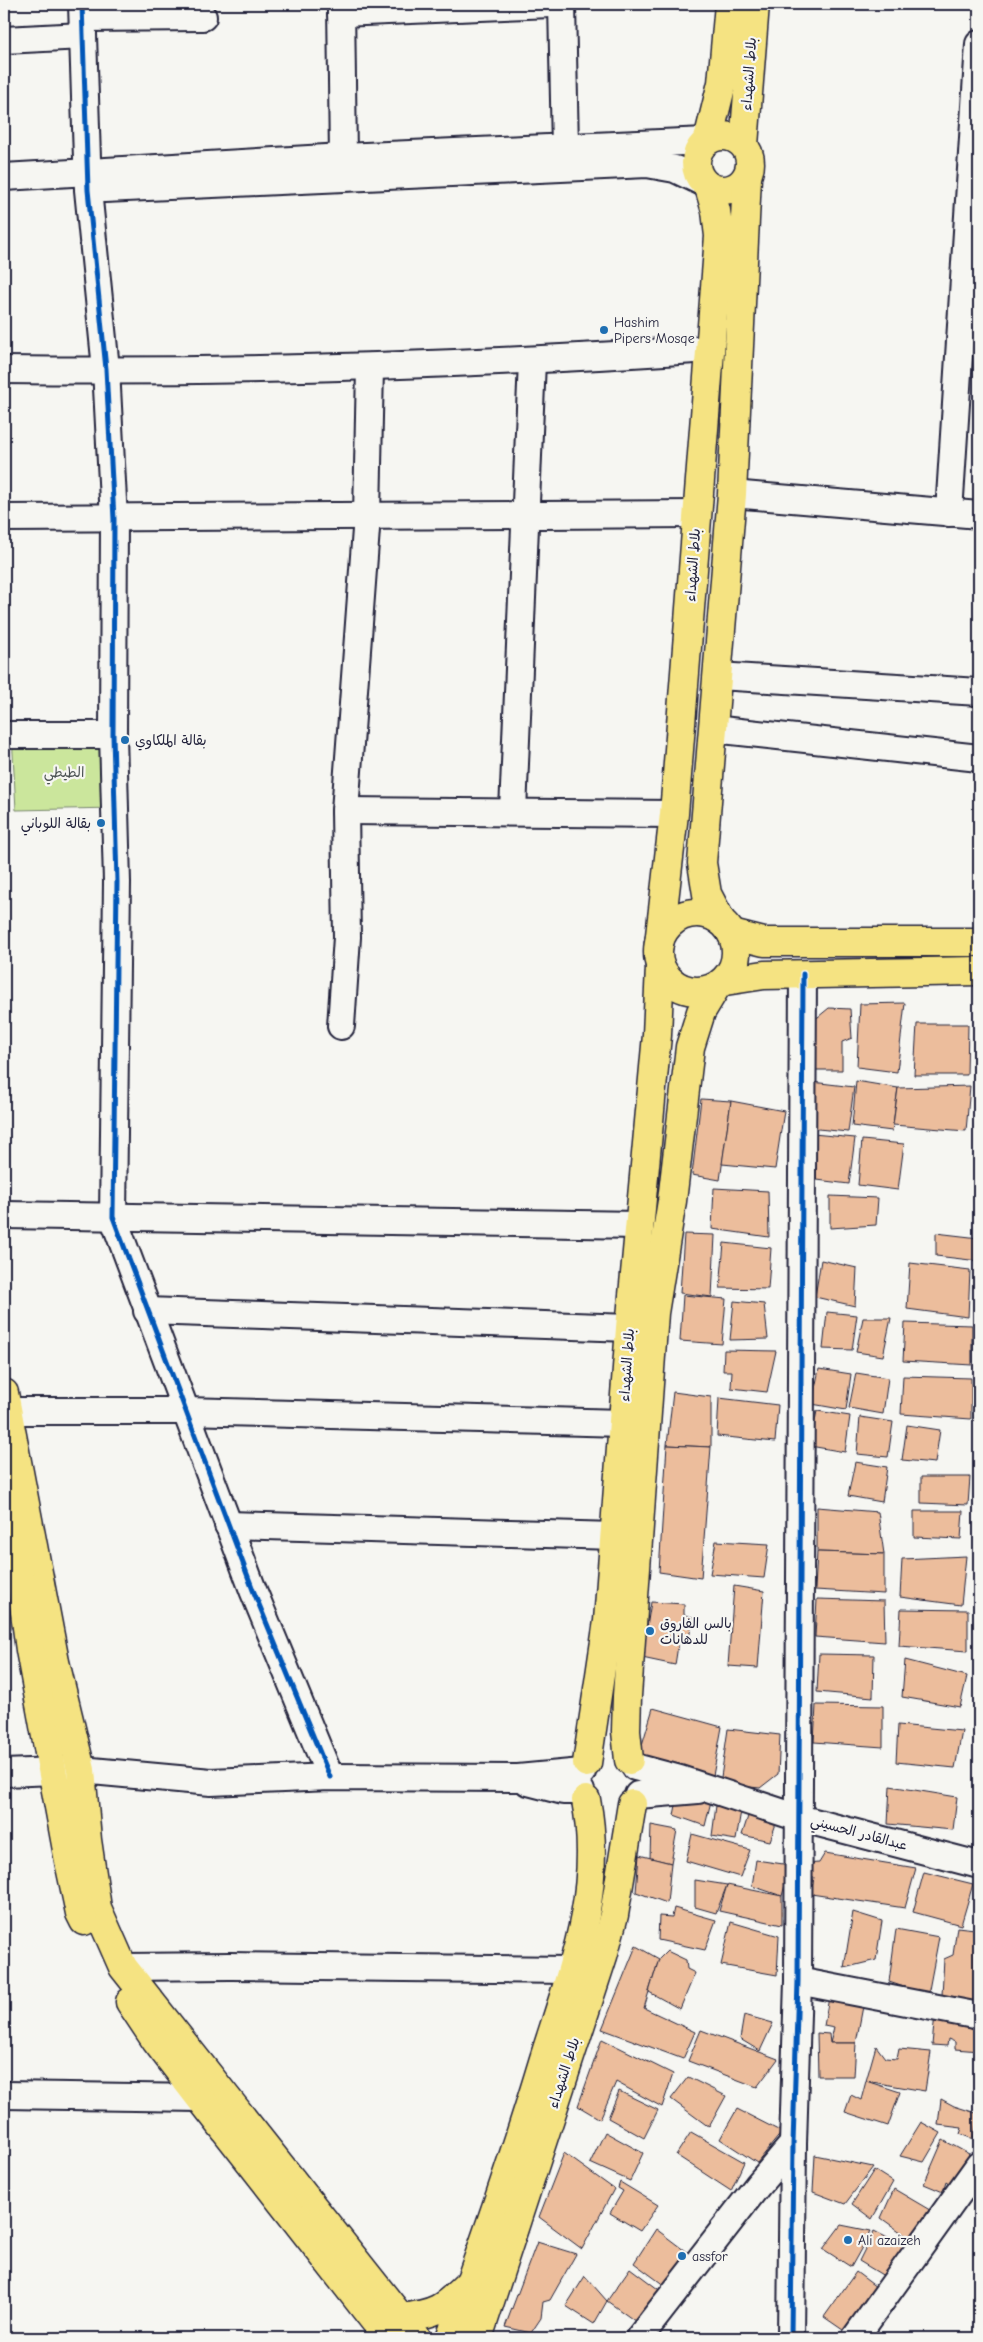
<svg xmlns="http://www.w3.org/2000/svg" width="983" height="2342" font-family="'Comic Neue','Playpen Sans Arabic',sans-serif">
<rect width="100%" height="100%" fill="#f6f6f2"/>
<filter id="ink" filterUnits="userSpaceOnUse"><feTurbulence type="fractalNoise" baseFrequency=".02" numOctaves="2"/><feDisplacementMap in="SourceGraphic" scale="10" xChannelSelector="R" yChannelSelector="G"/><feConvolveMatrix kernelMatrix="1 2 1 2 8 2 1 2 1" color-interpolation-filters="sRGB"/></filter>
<g filter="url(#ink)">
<path fill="#cbe69c" stroke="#76846c" d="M12,735h101l2,73 -99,2z"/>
<g fill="#ecbd9c" stroke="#22223b">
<path d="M905,1003l-8,69 -40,-5 3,-63z"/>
<path d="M829,1008l21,1 2,29 -10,4v28h-28l-2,-48z"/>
<path d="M917,1024h51l-1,51h-53z"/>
<path d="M856,1081l42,7 -6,43 -40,-5z"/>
<path d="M812,1082l42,5 -6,45 -40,-4z"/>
<path d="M970,1086l-4,45 -73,-6 5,-37z"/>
<path d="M701,1099l30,2 -11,79 -28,-5z"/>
<path d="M731,1101l53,10 -9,58 -53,-5z"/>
<path d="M813,1134l42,4 -6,46 -40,-5z"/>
<path d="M862,1140l42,4 -6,46 -40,-5z"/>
<path d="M714,1188l54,3 1,46 -57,-8z"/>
<path d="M830,1196l48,2 -2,27 -46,3z"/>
<path d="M936,1233l43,5v23l-43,-5z"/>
<path d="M684,1234l31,1 -3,62 -32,-4z"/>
<path d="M724,1243l47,5 -3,41 -48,-1z"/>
<path d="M821,1260l36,8 -2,38 -40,-9z"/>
<path d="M910,1263l60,7 -2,47 -61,-8z"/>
<path d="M683,1295l43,4 -4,45 -42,-3z"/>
<path d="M734,1301l30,3 4,35 -38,1z"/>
<path d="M827,1312l30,3 -5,35 -29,-1z"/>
<path d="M863,1318h28l-8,38 -27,-4z"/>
<path d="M905,1323l67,2v40l-69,-4z"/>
<path d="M724,1350l52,1 -9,41 -36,-4 1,-17h-9z"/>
<path d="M819,1369l32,5 -5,36 -34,-6z"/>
<path d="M856,1373l32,5 -5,36 -34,-6z"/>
<path d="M903,1376l68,2v41l-70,-5z"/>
<path d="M673,1392l38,5v50l-44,-2z"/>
<path d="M719,1398l59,7 -3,37 -58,-6z"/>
<path d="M817,1411l33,5 -5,36 -35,-6z"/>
<path d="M860,1417l33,5 -5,35 -31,-3z"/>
<path d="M907,1425l33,5 -5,33 -33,-3z"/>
<path d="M667,1445l44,2 -10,131 -42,-6z"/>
<path d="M855,1462l32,5 -5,35 -34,-6z"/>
<path d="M921,1477h49l-2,28 -47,-2z"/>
<path d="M817,1507l61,5 6,42 -67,-2z"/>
<path d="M914,1511h49l-2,28 -47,-2z"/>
<path d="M716,1541l53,3 -5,34 -54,-4z"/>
<path d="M817,1552l67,2v40l-69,-4z"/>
<path d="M966,1556l-5,49 -61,-8 2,-38z"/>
<path d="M734,1586l30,5 -6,77 -30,-2z"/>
<path d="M817,1599l67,2 1,41 -70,-5z"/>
<path d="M651,1602l33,2v11l9,2 -4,21 -10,1 -4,26 -33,-7z"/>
<path d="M901,1609l67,1v41l-69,-5z"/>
<path d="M819,1654l55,1 -1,42 -56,-5z"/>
<path d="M905,1660l62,16 -7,31 -58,-10z"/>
<path d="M816,1705l67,1v41l-69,-5z"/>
<path d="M653,1708l69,19 -10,54 -73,-26z"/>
<path d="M898,1725l64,6 -7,37 -59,-6z"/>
<path d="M728,1729l52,6 -2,39 -18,14 -40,-4z"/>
<path d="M890,1786l67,11 -4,33 -65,-6z"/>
<path d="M678,1796l34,1 -7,29 -31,-11z"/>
<path d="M717,1798l25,7 -6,35 -24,-4z"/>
<path d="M751,1807l28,8 -9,26 -28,-6z"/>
<path d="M651,1825l26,5 -6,33 -21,-5z"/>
<path d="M692,1834l58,16 -10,27 -54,-16z"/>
<path d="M825,1853l91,15 -11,40 -94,-14 3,-17 -12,-3 2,-10 15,-1z"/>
<path d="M639,1855l32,8 -4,40 -31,-11z"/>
<path d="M756,1860l34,5 -8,31 -30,-10z"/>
<path d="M924,1872l49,12 -12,41 -48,-13z"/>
<path d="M695,1880l32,5 -11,28 -21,-6z"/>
<path d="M727,1885l55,11v29l-63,-14z"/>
<path d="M674,1908l42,12 -11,30 -47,-10 1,-24 13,1z"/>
<path d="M853,1912l29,9 -6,39 -32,8z"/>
<path d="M731,1922l48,14 -2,39 -56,-10z"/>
<path d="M957,1927l18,2 -1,72 -32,-6 2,-36 9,-4z"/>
<path d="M896,1929l43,8 -11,58 -39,-13z"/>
<path d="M636,1946l23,13 -15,49 51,24 -12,27 -81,-30z"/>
<path d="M667,1951l19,9 1,9 8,4 -15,36 -31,-17 10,-33z"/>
<path d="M829,1997l35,4 -8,42h-26l4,-15 -10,-2z"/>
<path d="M935,2014l41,8 3,29 -24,-2v-7l-7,-3 -1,7 -15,-1z"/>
<path d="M744,2015l29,8 -13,28 -20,-12z"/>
<path d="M701,2030l77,29 -21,28 -69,-26z"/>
<path d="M817,2033l12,1 1,9h26l-2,33h-36z"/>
<path d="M602,2039l71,35 -11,33 -46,-25 -16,37 -22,-13z"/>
<path d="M876,2046l9,12 12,1 2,-10 32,3 -6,39 -59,-10z"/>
<path d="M688,2077l38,19 -17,31 -38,-28z"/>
<path d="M866,2081l34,11 -12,34 -43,-14 6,-17 10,5z"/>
<path d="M619,2091l39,19 -14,28 -36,-20z"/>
<path d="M941,2099l13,7 25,8 -6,25 -13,-5 2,-6 -24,-3z"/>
<path d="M737,2109l45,23 -25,31 -37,-24z"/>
<path d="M921,2122l20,11 -17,29 -24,-6z"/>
<path d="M605,2132l38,21 -13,28 -40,-18z"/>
<path d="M691,2132l53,30 -13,29 -55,-36z"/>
<path d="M943,2140l26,14 -13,35 -10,-7 -3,10 -19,-8z"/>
<path d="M564,2153l50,36 -32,60 -43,-32z"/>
<path d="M815,2155l58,12 -28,37 -32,-12z"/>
<path d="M874,2170l19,12 -21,37 -20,-15z"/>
<path d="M620,2182l38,23 -18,26 -30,-18 13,-22 -5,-3z"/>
<path d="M894,2189l46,27 -21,29 -38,-27z"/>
<path d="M841,2225l30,6 -20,36 -28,-18z"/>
<path d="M656,2229l41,31 -25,31 -38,-28z"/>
<path d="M874,2231l41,21 -21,30 -35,-21z"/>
<path d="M537,2242l39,12 -26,46 -7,2 -2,16 -10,15 -26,-6z"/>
<path d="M630,2268l40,30 -24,31 -39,-28z"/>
<path d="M856,2272l28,21 -31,44 -29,-20z"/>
<path d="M585,2276l22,25 -13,23 -28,-18z"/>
</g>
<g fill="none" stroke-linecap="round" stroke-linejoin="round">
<defs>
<g id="minor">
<path d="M82,4l6,186 18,179 8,150 -1,216 4,147 -4,335 140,373 77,187"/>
<path d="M341,4l2,153"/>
<path d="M562,4l3,144"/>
<path d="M341,13l210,-9"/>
<path d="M83,18l120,-1"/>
<path d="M4,40l79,-4"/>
<path d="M4,177l339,-20 363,-16"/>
<path d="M104,189l543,-25 28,5 27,13"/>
<path d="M4,370c235,3 471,-5 706,-21"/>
<path d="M732,494l247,21"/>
<path d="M949,513l30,-469"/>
<path d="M4,518l693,-4"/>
<path d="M718,676l261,16"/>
<path d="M713,729l266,29"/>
<path d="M4,735h109"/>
<path d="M345,811l329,3"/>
<path d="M513,811l19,-450"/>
<path d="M341,1026l6,-89 -2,-126 22,-295 3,-149"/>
<path d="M4,1215l635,10"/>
<path d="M147,1311l483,17"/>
<path d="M9,1411h176l438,12"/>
<path d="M228,1525l387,11"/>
<path d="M635,1767l45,12 119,39 180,47"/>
<path d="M4,1773l77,-3 130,12 119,-5 188,1 64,-6"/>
<path d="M528,1782l35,9h18"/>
<path d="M638,1795l60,-5"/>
<path d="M123,1967l107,-1 341,4"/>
<path d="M798,1981l181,35"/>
<path d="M4,2095l196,3"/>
<path d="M639,2338l119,-153 35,-41"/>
<path d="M791,2338l2,-194 5,-163 5,-1007"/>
<path d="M855,2338l124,-173"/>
</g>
<g id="major">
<circle cx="723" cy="163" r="27"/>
<path d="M708,140l14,-57 7,-79"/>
<path d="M744,145l11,-141"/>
<circle cx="697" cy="952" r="39"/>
<path d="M721,921l-14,-27 -5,-31 30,-369 15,-317"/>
<path d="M732,934l32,8h215"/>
<path d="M659,944l15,-130 45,-578 -3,-25 -7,-24"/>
<path d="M725,981l39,-6 215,-4"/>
<path d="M4,1393l51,269 26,108 6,70 10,68 26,59 294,371"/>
<path d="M4,1493l15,74 11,83 39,211 11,52 4,8"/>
<path d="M629,1760l-3,-29 1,-35 27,-383 18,-112 18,-154 11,-35 15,-25"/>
<path d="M587,1763l21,-142 22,-293 27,-293 3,-69"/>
<path d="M130,2002l26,39 44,57 188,240"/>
<path d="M400,2318c36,-4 43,-9 68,-34"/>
<path d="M450,2338c33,-91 65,-183 93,-276 27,-87 61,-169 43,-262"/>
<path d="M478,2338l125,-382 11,-41 18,-111"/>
</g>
</defs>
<use href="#minor" stroke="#22223b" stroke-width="30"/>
<use href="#major" stroke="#22223b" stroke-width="31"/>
<use href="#minor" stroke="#f6f6f2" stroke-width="26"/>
<use href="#major" stroke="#f5e382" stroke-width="28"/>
<defs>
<g id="cycleway">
<path d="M82,4l6,186 18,179 8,150 -1,216 4,147 -4,335 140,373 77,187"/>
<path d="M791,2338l2,-194 5,-163 5,-1007"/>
</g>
</defs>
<use href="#cycleway" stroke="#f6f6f2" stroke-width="8"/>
<use href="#cycleway" stroke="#0057b8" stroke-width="5"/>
</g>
</g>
<g fill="#1f6fb2" stroke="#f6f6f2" stroke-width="2">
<circle cx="604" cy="330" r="5"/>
<circle cx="125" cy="740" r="5"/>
<circle cx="101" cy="823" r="5"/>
<circle cx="650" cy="1631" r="5"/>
<circle cx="848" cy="2240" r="5"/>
<circle cx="682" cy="2256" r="5"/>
</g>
<g text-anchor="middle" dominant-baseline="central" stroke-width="4.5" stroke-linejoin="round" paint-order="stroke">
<g font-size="14" fill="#22223b" stroke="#f6f6f2">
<text transform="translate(749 74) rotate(-86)">بلاط الشهداء</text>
<text transform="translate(693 565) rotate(-86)">بلاط الشهداء</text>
<text transform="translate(627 1365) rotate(-86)">بلاط الشهداء</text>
<text transform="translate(859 1833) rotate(15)">عبدالقادر الحسيني</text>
<text transform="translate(564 2073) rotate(-72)">بلاط الشهداء</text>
</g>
<g font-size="14" fill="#22223b" stroke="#f6f6f2" text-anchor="start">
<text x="614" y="322">Hashim<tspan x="614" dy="16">Pipers Mosqe</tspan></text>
<text x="135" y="740">بقالة الملكاوي</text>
<text x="91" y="823" text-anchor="end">بقالة اللوباني</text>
<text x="660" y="1623">بالس الفاروق<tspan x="660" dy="16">للدهانات</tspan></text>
<text x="858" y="2240">Ali azaizeh</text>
<text x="692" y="2256">assfor</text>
</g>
<g font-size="14" fill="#4c5353" stroke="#f6f6f2">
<text x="64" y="772">الطيطي</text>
</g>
</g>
<rect width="983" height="2342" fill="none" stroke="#f6f6f2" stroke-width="20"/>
<rect x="10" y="10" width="963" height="2322" fill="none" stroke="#22223b" stroke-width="2" filter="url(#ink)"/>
</svg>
